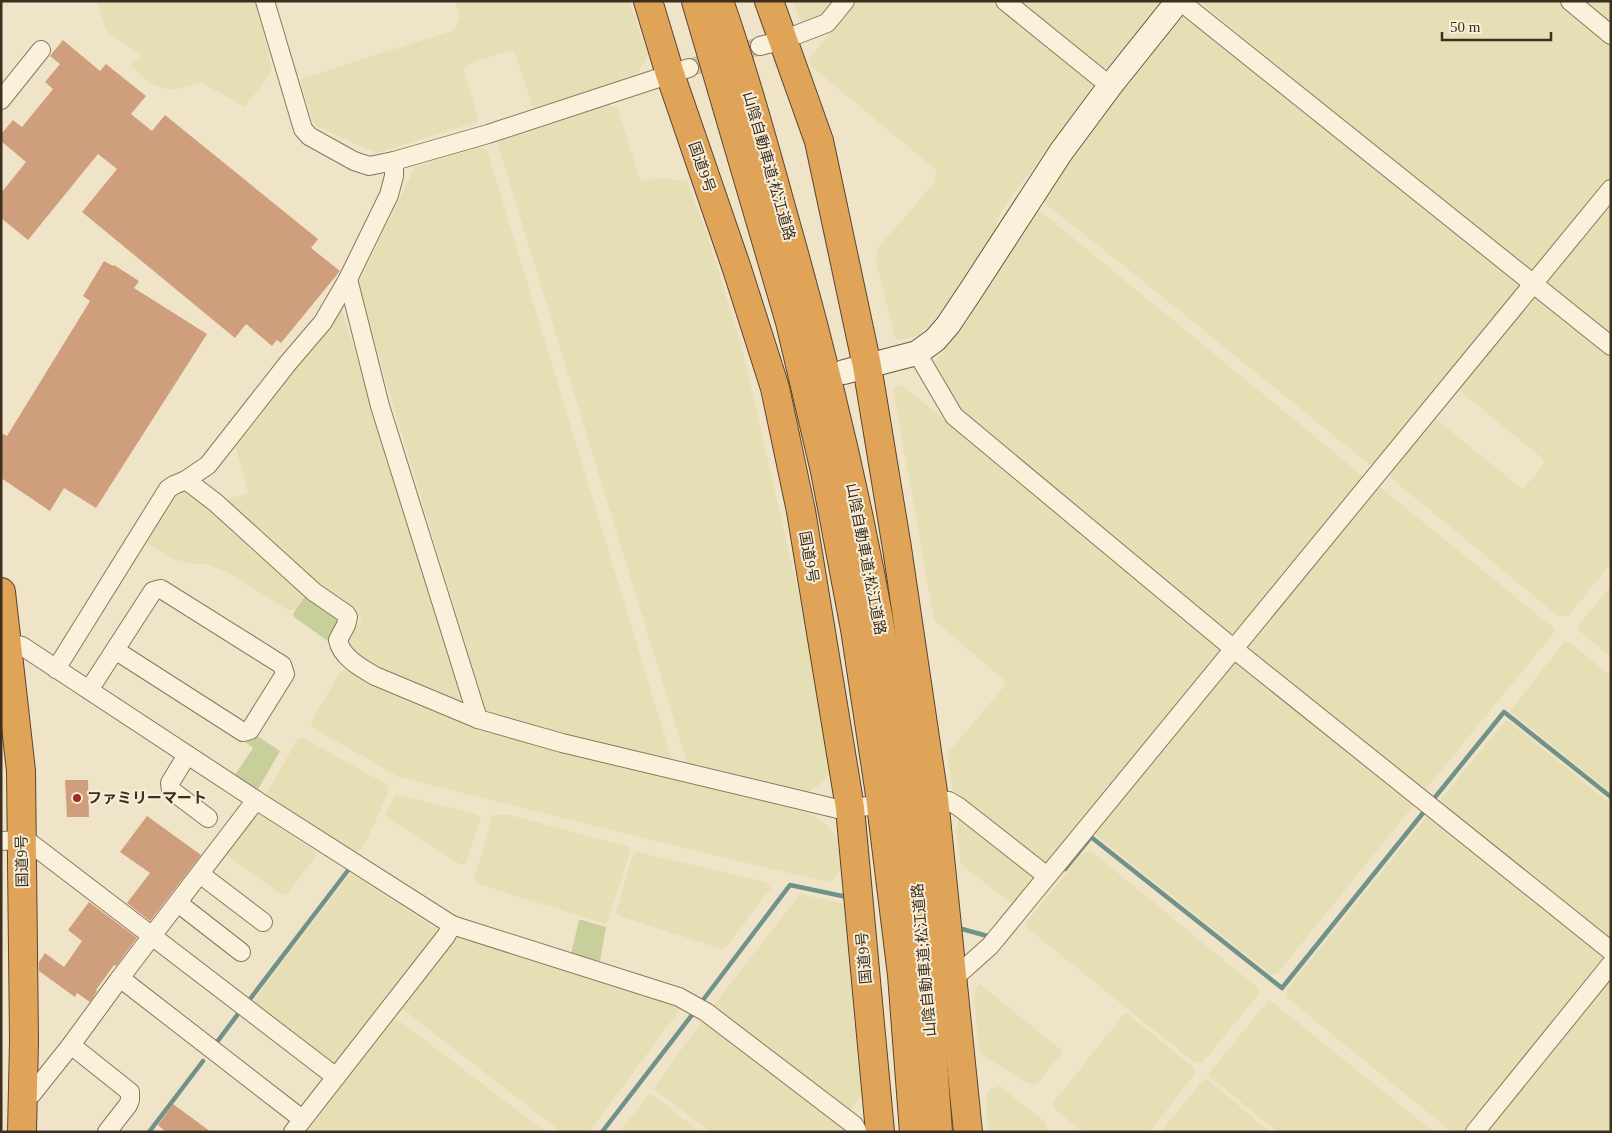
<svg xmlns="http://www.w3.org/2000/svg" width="1612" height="1133" font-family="'Times New Roman','Noto Sans JP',serif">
<rect width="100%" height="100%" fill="#f0e4c8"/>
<g fill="#e6deb5">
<path d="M97,1h158l11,41 6,29 -27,36 -43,-24 -30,7 -10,-2 -9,-4 -14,-10 -9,-10 10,-5 1,-4 -5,-4 -26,-17 -5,-6z"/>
<path d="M455,1h174l19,54 -14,24 -94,31 -7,-4 -17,-51 -3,-5 -38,11 -12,7 15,50 -1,4 -100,31 -62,-27 -15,-45 4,-3 150,-48 6,-12z"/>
<path d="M793,1h44l-10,14 -23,8 -4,-3z"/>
<path d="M857,1h137l95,79 3,6 -2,5 -90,122 -6,22 -50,74 -26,27 -19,4 -4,-2 -19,-76 2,-14 57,-66 2,-11 -127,-106 -1,-6z"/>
<path d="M1016,1h147l-55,66 -7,2z"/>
<path d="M1199,1h358l54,44v132l-80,98z"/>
<path d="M1584,1h27v22z"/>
<path d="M1181,15l6,2 332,267v6l-146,176 -3,-1 -236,-191 -91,-72 38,-60z"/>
<path d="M607,104l11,5 21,68 5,4 15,-3 28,3 23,62 33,109 65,283 22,132 -1,7 -6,8 -15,10 -12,1 -100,-23 -9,-8 -190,-620 4,-5z"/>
<path d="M479,147l8,3 184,607 -1,3 -177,-42 -7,-6 -80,-264 -48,-159v-5l57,-117z"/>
<path d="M1611,201v138l-65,-53v-6z"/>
<path d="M1036,210h3l324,266v5l-68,83 -5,2 -53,68h-9l-270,-222 -22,-43 -1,-7 35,-45 5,-16z"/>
<path d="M1537,298l74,59v207l-42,51 -11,1 -167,-138 -2,-9 40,-49 7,-1 85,69h3l20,-24 -1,-5 -85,-70 1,-4 73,-85z"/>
<path d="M341,308l127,394 -2,5 -103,-46 -16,-20 7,-16 6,-2 2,-5 -57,-44 -78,-72v-3l20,-5 1,-3 -14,-49z"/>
<path d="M902,385l319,261 -1,10 -170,209 -11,-2 -86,-73 -6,-36 55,-65 3,-8 -71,-61 -41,-233z"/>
<path d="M1376,487h4l175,142 -2,5 -128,156 -5,-1 -171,-140 -2,-5z"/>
<path d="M185,490l30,20 90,84 -10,16h-7l-59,-37 -23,-9h-14l-19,-5 -28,-17 28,-51z"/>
<path d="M1611,586v71l-34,-28 1,-3z"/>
<path d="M1564,642h5l42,34v117l-99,-80 -1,-3z"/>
<path d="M1235,656l179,143v6l-137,169 -5,1 -179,-142z"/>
<path d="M346,670l123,55 336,87 13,6 10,8 9,12 4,31 -9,11 -5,2 -225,-54 -203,-51 -86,-49 -2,-5 29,-51z"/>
<path d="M1505,721h3l103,83v135l-169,-135 -1,-5z"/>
<path d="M303,738l85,47 1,5 -19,43 -10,17 -4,3 -90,-56v-3l32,-55z"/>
<path d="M398,795l79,19 4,3 -16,47h-5l-74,-47 -1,-3 10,-18z"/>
<path d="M256,811l60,41 1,3 -30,39 -5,1 -57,-41z"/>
<path d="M497,815h13l119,32v8l-21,66 -3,3 -129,-41 -2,-2 18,-65z"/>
<path d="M1428,815l178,139 1,7 -141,171h-14l-166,-135 1,-8z"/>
<path d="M964,816l74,62 -19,27 -7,-1 -51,-40 -5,-31 3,-13z"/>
<path d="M1091,851l168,138v5l-57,69 -8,-1 -168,-135 -1,-3 56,-69z"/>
<path d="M637,852l129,30 5,6 -44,58 -5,3 -103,-33 -3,-4 16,-55z"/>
<path d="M349,875h4l85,55v7l-100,134 -87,-67z"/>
<path d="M800,894l44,10 17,192 -14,19 -134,-105v-4z"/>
<path d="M453,933l226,71 2,4 -92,124h-28l-161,-125z"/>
<path d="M1611,976v156h-127z"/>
<path d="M980,984l82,67 -1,3 -24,30h-6l-11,-5 -39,-25 -2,-5 -5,-51 1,-8z"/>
<path d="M1268,1001h3l163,131h-156l-69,-56v-3z"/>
<path d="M1124,1014h4l67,55v4l-45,59h-67l-30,-25v-4z"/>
<path d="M393,1016l153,116h-245z"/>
<path d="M702,1021h2l142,108v3h-136l-56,-43 1,-3z"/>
<path d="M1207,1079l63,53h-109l41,-51z"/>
<path d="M1000,1086l45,36 3,10h-60l-2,-39 4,-4z"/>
<path d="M648,1095h5l47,37h-80z"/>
</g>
<g fill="#c9cf9b">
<path d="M307,593l36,29 -14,20 -35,-25 -1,-3z"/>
<path d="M256,735l24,16 -23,40 -22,-16 18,-27 -9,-7 7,-2z"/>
<path d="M579,920h3l24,7 -6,34 -29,-7z"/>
</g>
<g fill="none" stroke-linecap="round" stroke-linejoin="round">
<g stroke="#6f938a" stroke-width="4.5">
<path d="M1432,801l72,-89 107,85"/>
<path d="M1065,869l26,-32 191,151 145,-180"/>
<path d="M962,929l29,8"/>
<path d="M247,1003l102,-134"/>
<path d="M700,1004l90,-119 57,12"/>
<path d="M214,1046l27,-36"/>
<path d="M149,1132l54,-71"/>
<path d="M602,1132l93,-121"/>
</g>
</g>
<g fill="#cf9f7d">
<path d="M63,40l37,31 6,-7 40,32 -15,18 21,17 13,-16 153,124 -7,9 29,23 -59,72 -4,-3 -5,6 -26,-22 -11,14 -153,-126 35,-43 -19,-15 -70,86 -27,-22v-25l25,-31 -25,-21v-7l12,-14 9,7 31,-38 -8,-7 15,-18 -10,-8z"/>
<path d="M104,261l9,5 1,-1 25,16 -5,7 73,46 -111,174 -32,-20 -14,23 -49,-33v-45l6,3 83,-135 -7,-5z"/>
<path d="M65,780h23l1,37h-22z"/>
<path d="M147,816l54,39 -51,66 -23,-18 23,-30 -30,-21z"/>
<path d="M89,902l48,36 -21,28 -2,-1 -18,25 1,1 -7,11 -13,-9 -2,4 -36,-26v-9l6,-9 19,14 18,-26 -14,-11z"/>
<path d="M173,1104l38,28h-45l-8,-7z"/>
</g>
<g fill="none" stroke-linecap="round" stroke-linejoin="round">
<path stroke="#ccc0a6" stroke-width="18" stroke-dasharray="18 9" stroke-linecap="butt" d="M689,68l71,-22"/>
<defs>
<g id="street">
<path d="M265,1l38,128 6,7 45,25 15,5 25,-5 94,-27 201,-66"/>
<path d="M1005,1l105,85"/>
<path d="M1180,1l431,345"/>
<path d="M1570,1l41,34"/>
<path d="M760,46l23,-6 44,-17 18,-22"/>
<path d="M1,100l40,-50"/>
<path d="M348,279l32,127 98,313"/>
<path d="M917,353l37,63 280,233 377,302"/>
<path d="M186,480l30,23 98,89 32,22 2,3 -2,8 -8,15c3,17 23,28 37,36l103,43 84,24 276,66 32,-3"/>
<path d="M1,641l21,5 234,154 196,125 227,72 27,15 148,113 4,7"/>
<path d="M56,669l112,-180 6,-4 12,-5 22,-15 80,-102 35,-41 25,-43 41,-84 5,-19v-15"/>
<path d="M89,690l64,-99 8,-2 121,76 3,9 -35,56 -7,2 -128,-82"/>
<path d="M187,755l-17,28 1,7 37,28"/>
<path d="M926,799l23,2 10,6 88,69"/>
<path d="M256,800l-104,136 184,141"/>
<path d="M1,841l21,-1 7,2 123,94 -32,42"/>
<path d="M200,874l63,48"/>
<path d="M178,903l63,49"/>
<path d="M953,979l37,-33 621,-757"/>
<path d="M71,1045l59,47v8l-2,5 -21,27"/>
<path d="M23,1097l9,-3 39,-49 49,-67 182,141"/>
<path d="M293,1132l153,-196 6,-11"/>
<path d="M1475,1132l136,-168"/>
</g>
<path id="secondary" d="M844,372l73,-19 18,-13 13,-15 22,-33 91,-140 49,-66 68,-85"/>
<g id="highway">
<path d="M648,1l22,73 67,195 38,119 26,123 49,297 30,324"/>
<path d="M696,1l94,321 35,149 30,158 24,159 23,187 12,157"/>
<path d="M719,1c25,72 45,145 65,217 53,186 96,376 121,567 16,115 25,231 33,347"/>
<path d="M769,1l50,140 48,225 30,182 37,251 34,333"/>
<path d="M1,592l20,179 3,270 -2,91"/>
</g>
</defs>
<use href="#street" stroke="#8d765c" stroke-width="20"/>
<use href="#secondary" stroke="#6f573f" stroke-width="26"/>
<use href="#highway" stroke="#5b4430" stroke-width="30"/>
<use href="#street" stroke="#faf1dc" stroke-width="18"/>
<use href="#secondary" stroke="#faf1dc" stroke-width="24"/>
<use href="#highway" stroke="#e0a458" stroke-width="28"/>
</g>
<circle fill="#9e2a2b" stroke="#f7eed8" stroke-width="2" cx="77" cy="798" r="5"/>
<g text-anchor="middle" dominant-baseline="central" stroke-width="4" stroke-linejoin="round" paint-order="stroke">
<g font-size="15" fill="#3d2e20" stroke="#f7eed8">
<text transform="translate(769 166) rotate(74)">山陰自動車道;松江道路</text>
<text transform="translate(702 167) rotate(71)">国道9号</text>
<text transform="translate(809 557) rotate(80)">国道9号</text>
<text transform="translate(866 559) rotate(79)">山陰自動車道;松江道路</text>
<text transform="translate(22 861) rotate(-91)">国道9号</text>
<text transform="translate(864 958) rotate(-95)">国道9号</text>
<text transform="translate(924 960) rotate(-95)">山陰自動車道;松江道路</text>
</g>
<g font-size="15" font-weight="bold" fill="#3d2e20" stroke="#f7eed8" text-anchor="start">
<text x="87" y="798">ファミリーマート</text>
</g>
</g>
<rect width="1612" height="1133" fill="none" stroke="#3d2e20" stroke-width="5"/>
<path d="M1442 32v8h109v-8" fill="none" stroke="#3d2e20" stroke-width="2.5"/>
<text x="1450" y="32" font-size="15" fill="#3d2e20" stroke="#f7eed8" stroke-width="4" paint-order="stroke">50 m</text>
</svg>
